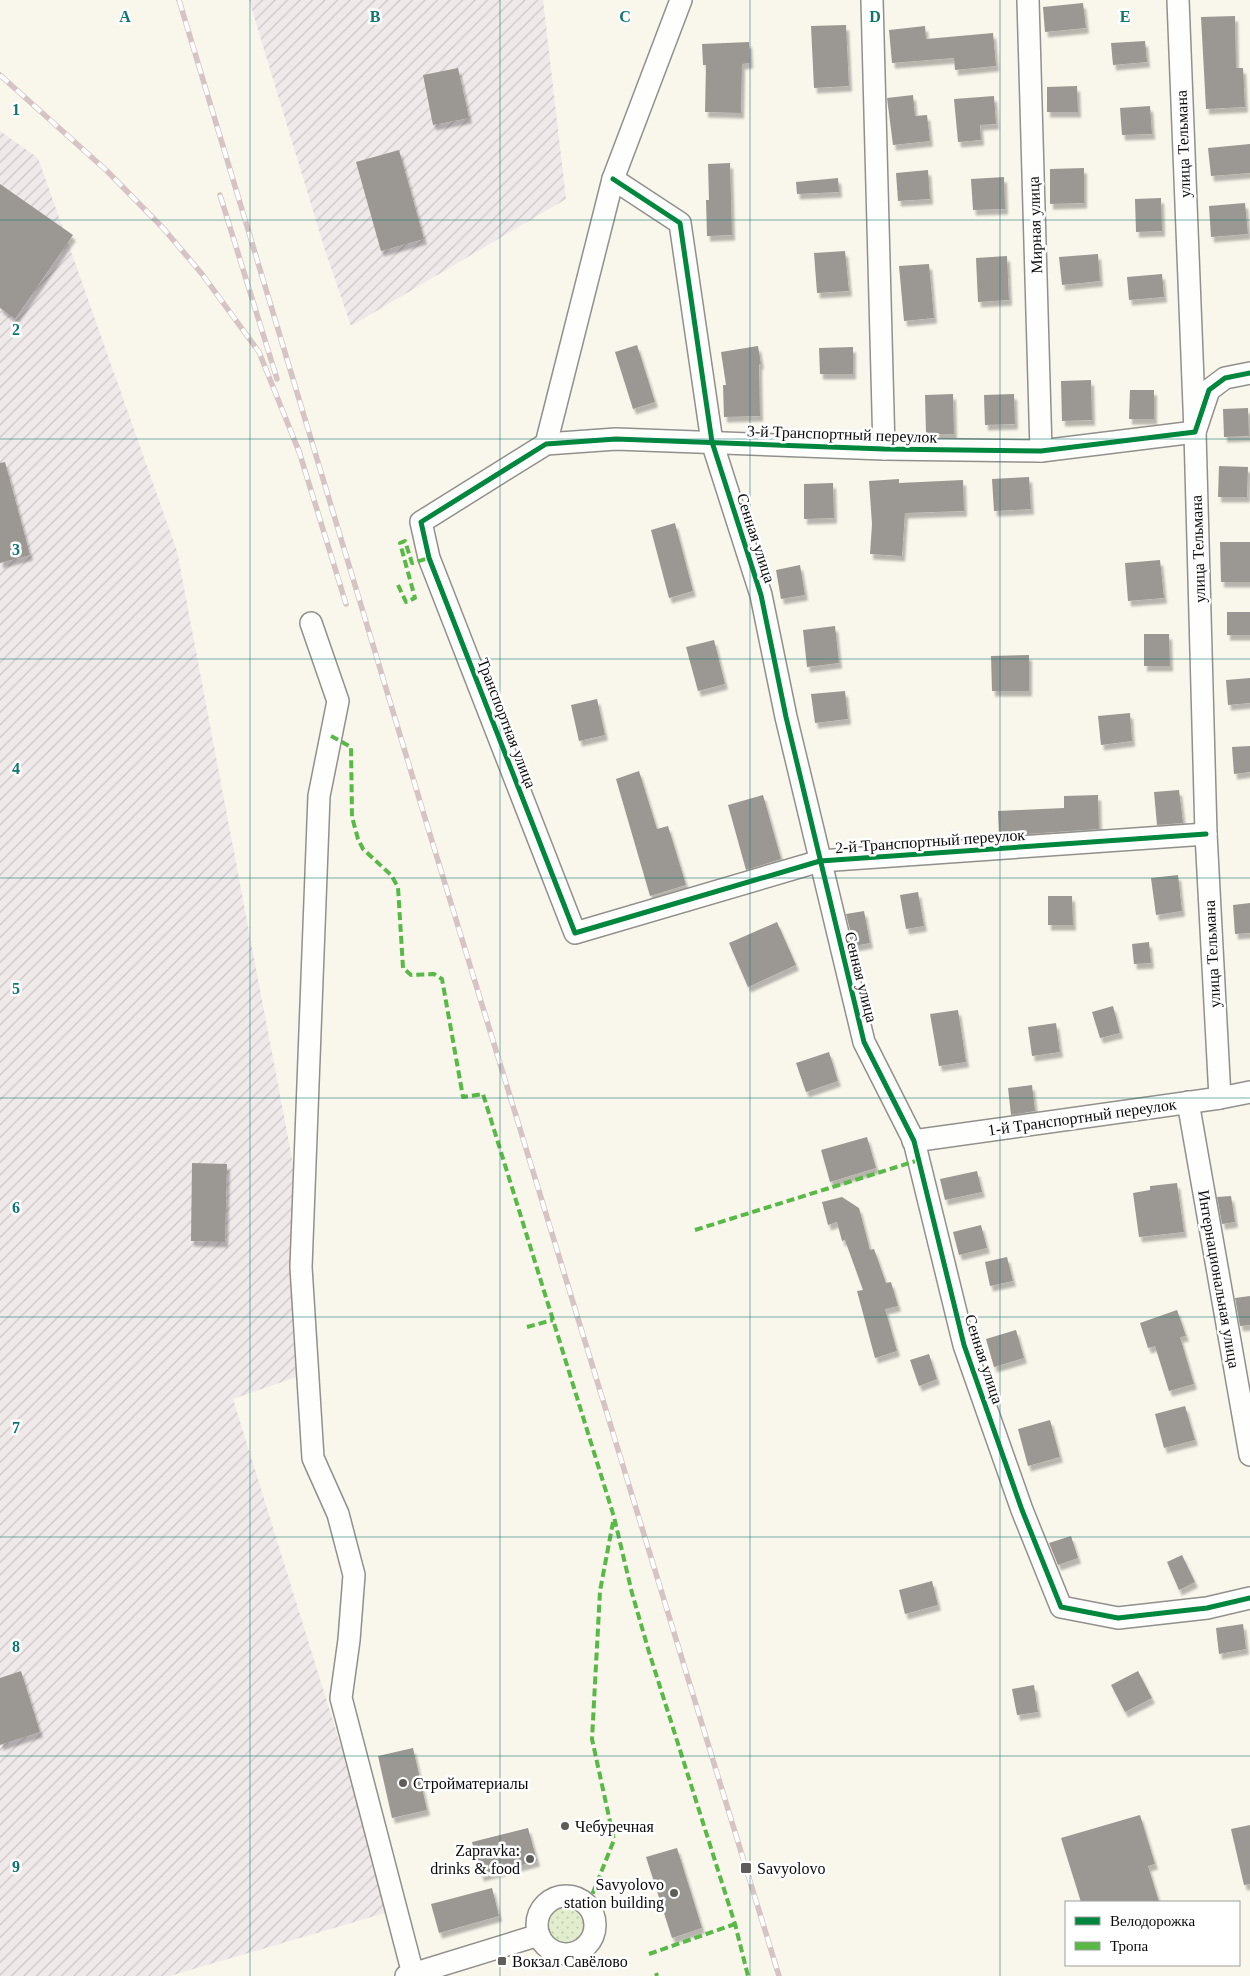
<svg xmlns="http://www.w3.org/2000/svg" width="1250" height="1976" font-family="'Times New Roman',serif">
<defs>
<pattern id="industrial-furrows" width="10" height="10" patternUnits="userSpaceOnUse" patternTransform="scale(1.25)"><rect width="10" height="10" fill="#f0e9ea"/><path d="M-1 1l2-2M0 10L10 0M9 11l2-2" fill="none" stroke="#ccc6c7"/></pattern>
<pattern id="grass-dots" width="8" height="8" patternUnits="userSpaceOnUse" patternTransform="scale(1.25)"><rect width="8" height="8" fill="#e1edcd"/><path d="M2 2h.1M6 6h.1" fill="none" stroke="#c0caaf" stroke-width="1.8" stroke-linecap="round"/></pattern>
<filter id="shadow"><feDropShadow dx="3" dy="5.5" stdDeviation="1" flood-color="#0004"/></filter>
</defs>
<rect width="100%" height="100%" fill="#f9f6ec"/>
<g fill="url(#industrial-furrows)">
<path d="M249,0h294l23,199 -215,127 -26,-76z"/>
<path d="M0,131l38,27 139,393 116,613 12,210 -72,25 159,512 -222,65h-170z"/>
</g>
<circle fill="url(#grass-dots)" cx="566" cy="1926" r="18"/>
<g fill="#9b9893" filter="url(#shadow)">
<path d="M1083,3l3,25 -41,4 -2,-25z"/>
<path d="M1235,16l1,52h7l2,39 -39,2 -5,-92z"/>
<path d="M846,25l3,61 -35,2 -3,-62z"/>
<path d="M925,26l1,13 67,-6 3,33 -41,4 -1,-12 -62,5 -3,-33z"/>
<path d="M1145,41l2,21 -34,3 -2,-22z"/>
<path d="M749,42l1,21 -8,1 -1,49 -36,-1 1,-47h-3l-1,-21z"/>
<path d="M458,68l11,50 -36,7 -10,-50z"/>
<path d="M1077,86l1,26h-31v-25z"/>
<path d="M913,95l2,21 12,-1 3,26 -37,4 -6,-47z"/>
<path d="M994,96l2,28 -16,1 1,15 -23,2 -4,-43z"/>
<path d="M1150,106l2,28 -30,1 -2,-27z"/>
<path d="M1250,144v29l-39,3 -3,-28z"/>
<path d="M399,150l25,89 -43,12 -25,-89z"/>
<path d="M730,163l2,72 -25,1 -1,-36h3l-1,-36z"/>
<path d="M1084,168v35l-34,1v-35z"/>
<path d="M928,170l2,29 -32,2 -2,-28z"/>
<path d="M1004,177l1,32 -32,1 -2,-31z"/>
<path d="M838,178l1,14 -42,2 -1,-12z"/>
<path d="M0,184l73,51 -58,84 -15,-11z"/>
<path d="M1161,198l1,33 -26,1 -1,-33z"/>
<path d="M1245,203l3,31 -37,3 -2,-31z"/>
<path d="M845,251l4,40 -32,2 -3,-40z"/>
<path d="M1098,254l2,27 -38,4 -3,-28z"/>
<path d="M1007,256l2,44 -31,2 -2,-44z"/>
<path d="M929,264l5,54 -30,3 -5,-55z"/>
<path d="M1162,274l2,23 -35,3 -2,-23z"/>
<path d="M637,345l18,57 -22,7 -18,-57z"/>
<path d="M758,346l3,18h-2l1,52 -36,1 -1,-32h3l-5,-33z"/>
<path d="M853,347v27h-33l-1,-26z"/>
<path d="M1091,380l1,40 -30,1 -1,-40z"/>
<path d="M1130,390h24v29h-25z"/>
<path d="M953,394l1,40h-28l-1,-39z"/>
<path d="M1014,394l1,30 -30,1 -1,-30z"/>
<path d="M1248,408l1,28 -25,1 -1,-28z"/>
<path d="M5,462l25,93 -30,8v-100z"/>
<path d="M1219,466l29,1 -1,30h-29z"/>
<path d="M1029,477l2,32 -37,2 -2,-32z"/>
<path d="M899,479v4l64,-3 1,31 -59,2 -3,43 -32,-2 2,-30 -3,-43z"/>
<path d="M833,483l1,35 -30,1v-35z"/>
<path d="M675,523l18,68 -24,7 -18,-68z"/>
<path d="M1220,542h30v40h-29z"/>
<path d="M1160,560l4,38 -36,3 -3,-38z"/>
<path d="M800,565l5,30 -24,4 -5,-29z"/>
<rect x="1227" y="612" width="23" height="23"/>
<path d="M835,626l4,37 -32,4 -4,-37z"/>
<path d="M1144,634h25l1,32h-26z"/>
<path d="M714,640l11,44 -27,7 -12,-44z"/>
<path d="M1029,655v36h-37l-1,-35z"/>
<path d="M1250,678v25l-22,2 -2,-25z"/>
<path d="M845,691l3,28 -33,4 -4,-29z"/>
<path d="M597,699l8,36 -26,6 -8,-36z"/>
<path d="M1130,713l2,28 -31,4 -3,-29z"/>
<path d="M1250,746v26l-16,2 -2,-27z"/>
<path d="M639,771l18,58 11,-3 18,59 -36,11 -34,-117z"/>
<path d="M1179,790l4,33 -26,2 -3,-33z"/>
<path d="M763,795l18,64 -35,11 -18,-65z"/>
<path d="M1098,795l1,34 -100,7 -1,-25 66,-3v-12z"/>
<path d="M1178,875l4,36 -26,4 -5,-37z"/>
<path d="M918,892l6,34 -18,3 -6,-34z"/>
<path d="M1048,896h24l1,29h-25z"/>
<path d="M1250,903v30l-15,1 -2,-29z"/>
<path d="M864,911l6,32 -16,3 -8,-32z"/>
<path d="M777,922l19,43 -48,22 -19,-44z"/>
<path d="M1149,942l2,21 -17,1 -2,-20z"/>
<path d="M1113,1006l7,27 -20,5 -8,-26z"/>
<path d="M958,1010l8,52 -27,4 -9,-52z"/>
<path d="M1056,1023l4,29 -28,4 -4,-29z"/>
<path d="M829,1052l9,29 -32,11 -10,-29z"/>
<path d="M1032,1085l3,26 -24,4 -3,-27z"/>
<path d="M867,1137l9,31 -46,14 -9,-32z"/>
<path d="M192,1163l35,1 -2,78 -34,-1z"/>
<path d="M977,1171l5,21 -37,8 -5,-21z"/>
<path d="M1177,1183l7,49 -45,5 -6,-44 17,-3v-4z"/>
<path d="M1231,1196l4,26 -13,2 -5,-27z"/>
<path d="M842,1197l17,11 11,42 4,-1 12,34 5,-1 7,24 -13,3 12,42 -22,7 -18,-67 6,-1 -18,-50 -3,1 -5,-19 -9,3 -6,-23z"/>
<path d="M981,1225l6,23 -28,7 -6,-23z"/>
<path d="M1007,1257l6,24 -23,5 -5,-24z"/>
<path d="M1250,1296v29l-10,1 -5,-28z"/>
<path d="M1177,1310l9,26 -6,1 14,47 -25,7 -14,-45 -7,2 -8,-25z"/>
<path d="M1016,1330l8,28 -30,9 -8,-28z"/>
<path d="M929,1354l8,25 -18,7 -9,-26z"/>
<path d="M1185,1406l10,34 -31,8 -9,-34z"/>
<path d="M1050,1420l10,37 -32,9 -10,-37z"/>
<path d="M1071,1536l7,22 -20,7 -9,-22z"/>
<path d="M1182,1555l13,27 -16,8 -12,-28z"/>
<path d="M932,1581l6,24 -33,9 -6,-24z"/>
<path d="M1243,1624l3,25 -27,5 -3,-26z"/>
<path d="M21,1671l19,61 -40,13v-67z"/>
<path d="M1138,1671l14,27 -27,14 -14,-27z"/>
<path d="M1034,1685l4,27 -21,3 -5,-26z"/>
<path d="M413,1748l14,62 -35,8 -14,-62z"/>
<path d="M1140,1815l15,49 -7,2 11,36h-78l-20,-64z"/>
<path d="M1250,1825v59l-6,1 -13,-56z"/>
<path d="M528,1828l9,33 -56,15 -9,-34z"/>
<path d="M677,1848l25,80 -30,10 -26,-81z"/>
<path d="M492,1888l7,28 -60,17 -8,-29z"/>
</g>
<g fill="none" stroke-linecap="round" stroke-linejoin="round">
<defs>
<g id="minor">
<path d="M872,0l12,449"/>
<path d="M1028,0l13,451"/>
<path d="M1178,0l17,432 11,402 14,264"/>
<path d="M613,179l67,44 32,219 49,153 25,122 78,325 50,99 50,204 58,165 39,97 57,11 89,-10 43,-10"/>
<path d="M546,444l67,-265 68,-179"/>
<path d="M311,623l27,78 -19,95 -18,471 12,191 25,56 16,61 -5,65 -8,58 72,276"/>
<path d="M1206,834l-386,27 -245,72 -146,-375 -8,-36 125,-78 70,-5 268,10 157,2 154,-19 14,-42 16,-12 25,-5"/>
<path d="M1188,1102l62,353"/>
<path d="M913,1141l307,-43 30,-6"/>
<circle cx="566" cy="1925" r="29"/>
<path d="M406,1976l133,-41"/>
</g>
</defs>
<use href="#minor" stroke="#92908c" stroke-width="24"/>
<use href="#minor" stroke="#fefefc" stroke-width="21"/>
<defs>
<g id="rail">
<path d="M179,0l249,828 351,1148"/>
<path d="M0,75l107,96 56,57 39,46 57,78 41,102"/>
<path d="M220,195l57,184"/>
<path d="M298,448l48,156"/>
</g>
</defs>
<use href="#rail" stroke="#d5c4c3" stroke-width="5.5"/>
<use href="#rail" stroke="#fff" stroke-width="4" stroke-dasharray="11" stroke-linecap="butt"/>
<g stroke="#58b947" stroke-width="4" stroke-dasharray="8 4" stroke-linecap="butt">
<path d="M398,585l8,17 9,-4 -15,-55 5,-2 7,22 17,-5"/>
<path d="M331,736l20,11 1,70 6,22 5,10 28,26 7,12 5,81 8,7 23,-1 8,5 21,118 20,-3 131,423 18,76 17,59 86,272 13,52"/>
<path d="M695,1230l224,-70"/>
<path d="M527,1327l26,-7"/>
<path d="M588,1905l26,-65 -22,-101 8,-148 13,-69"/>
<path d="M649,1954l86,-30"/>
<path d="M656,1973l1,3"/>
</g>
<defs>
<g id="cycleway">
<path d="M613,179l67,44 32,219 49,153 25,122 78,325 50,99 50,204 58,165 39,97 57,11 89,-10 43,-10"/>
<path d="M1206,834l-386,27 -245,72 -146,-375 -8,-36 125,-78 70,-5 268,10 157,2 154,-19 14,-42 16,-12 25,-5"/>
</g>
</defs>
<use href="#cycleway" stroke="#fff" stroke-width="8"/>
<use href="#cycleway" stroke="#00873e" stroke-width="5"/>
</g>
<path fill="none" stroke="#0f766e" stroke-width="1" stroke-opacity="0.55" d="M250,0v1976M500,0v1976M750,0v1976M1000,0v1976M0,220h1250M0,439h1250M0,659h1250M0,878h1250M0,1098h1250M0,1317h1250M0,1537h1250M0,1756h1250"/>
<g fill="#5e5d59" stroke="#fff" stroke-width="2">
<circle cx="403" cy="1783" r="5"/>
<circle cx="565" cy="1826" r="5"/>
<circle cx="530" cy="1859" r="5"/>
<rect x="740" y="1862" width="12" height="12" rx="2.5"/>
<circle cx="674" cy="1893" r="5"/>
<rect x="497" y="1956" width="10" height="10" rx="2.5"/>
</g>
<g text-anchor="middle" dominant-baseline="central" stroke-width="5" stroke-linejoin="round" paint-order="stroke">
<g font-size="16" fill="#0a0a0a" stroke="#fff">
<text transform="translate(1183 144) rotate(-92)">улица Тельмана</text>
<text transform="translate(1035 225) rotate(-92)">Мирная улица</text>
<text transform="translate(842 434) rotate(2)">3-й Транспортный переулок</text>
<text transform="translate(756 538) rotate(72)">Сенная улица</text>
<text transform="translate(1198 549) rotate(-92)">улица Тельмана</text>
<text transform="translate(507 723) rotate(69)">Транспортная улица</text>
<text transform="translate(930 841) rotate(-4)">2-й Транспортный переулок</text>
<text transform="translate(1212 954) rotate(-93)">улица Тельмана</text>
<text transform="translate(861 977) rotate(76)">Сенная улица</text>
<text transform="translate(1082 1117) rotate(-8)">1-й Транспортный переулок</text>
<text transform="translate(1219 1279) rotate(80)">Интернациональная улица</text>
<text transform="translate(984 1359) rotate(72)">Сенная улица</text>
</g>
<g font-size="16" fill="#0a0a0a" stroke="#fff" text-anchor="start">
<text x="413" y="1783">Стройматериалы</text>
<text x="575" y="1826">Чебуречная</text>
<text x="520" y="1850" text-anchor="end">Zapravka:<tspan x="520" dy="18">drinks &amp; food</tspan></text>
<text x="757" y="1868">Savyolovo</text>
<text x="664" y="1884" text-anchor="end">Savyolovo<tspan x="664" dy="18">station building</tspan></text>
<text x="512" y="1961">Вокзал Савёлово</text>
</g>
</g>
<g font-size="16" text-anchor="middle" font-weight="bold" fill="#0f766e" stroke="#fff" stroke-width="5" stroke-linejoin="round" paint-order="stroke">
<text x="125" y="22">A</text>
<text x="375" y="22">B</text>
<text x="625" y="22">C</text>
<text x="875" y="22">D</text>
<text x="1125" y="22">E</text>
<text x="16" y="115">1</text>
<text x="16" y="335">2</text>
<text x="16" y="555">3</text>
<text x="16" y="774">4</text>
<text x="16" y="994">5</text>
<text x="16" y="1213">6</text>
<text x="16" y="1433">7</text>
<text x="16" y="1652">8</text>
<text x="16" y="1872">9</text>
</g>
<rect x="1065" y="1901" width="175" height="65" fill="#ffffff" stroke="#9d9d9d"/>
<rect x="1075" y="1917" width="25" height="8" fill="#00873e" stroke="#9d9d9d"/>
<text x="1110" y="1926" font-size="15" fill="#0a0a0a">Велодорожка</text>
<rect x="1075" y="1942" width="25" height="8" fill="#58b947" stroke="#9d9d9d"/>
<text x="1110" y="1951" font-size="15" fill="#0a0a0a">Тропа</text>
</svg>
